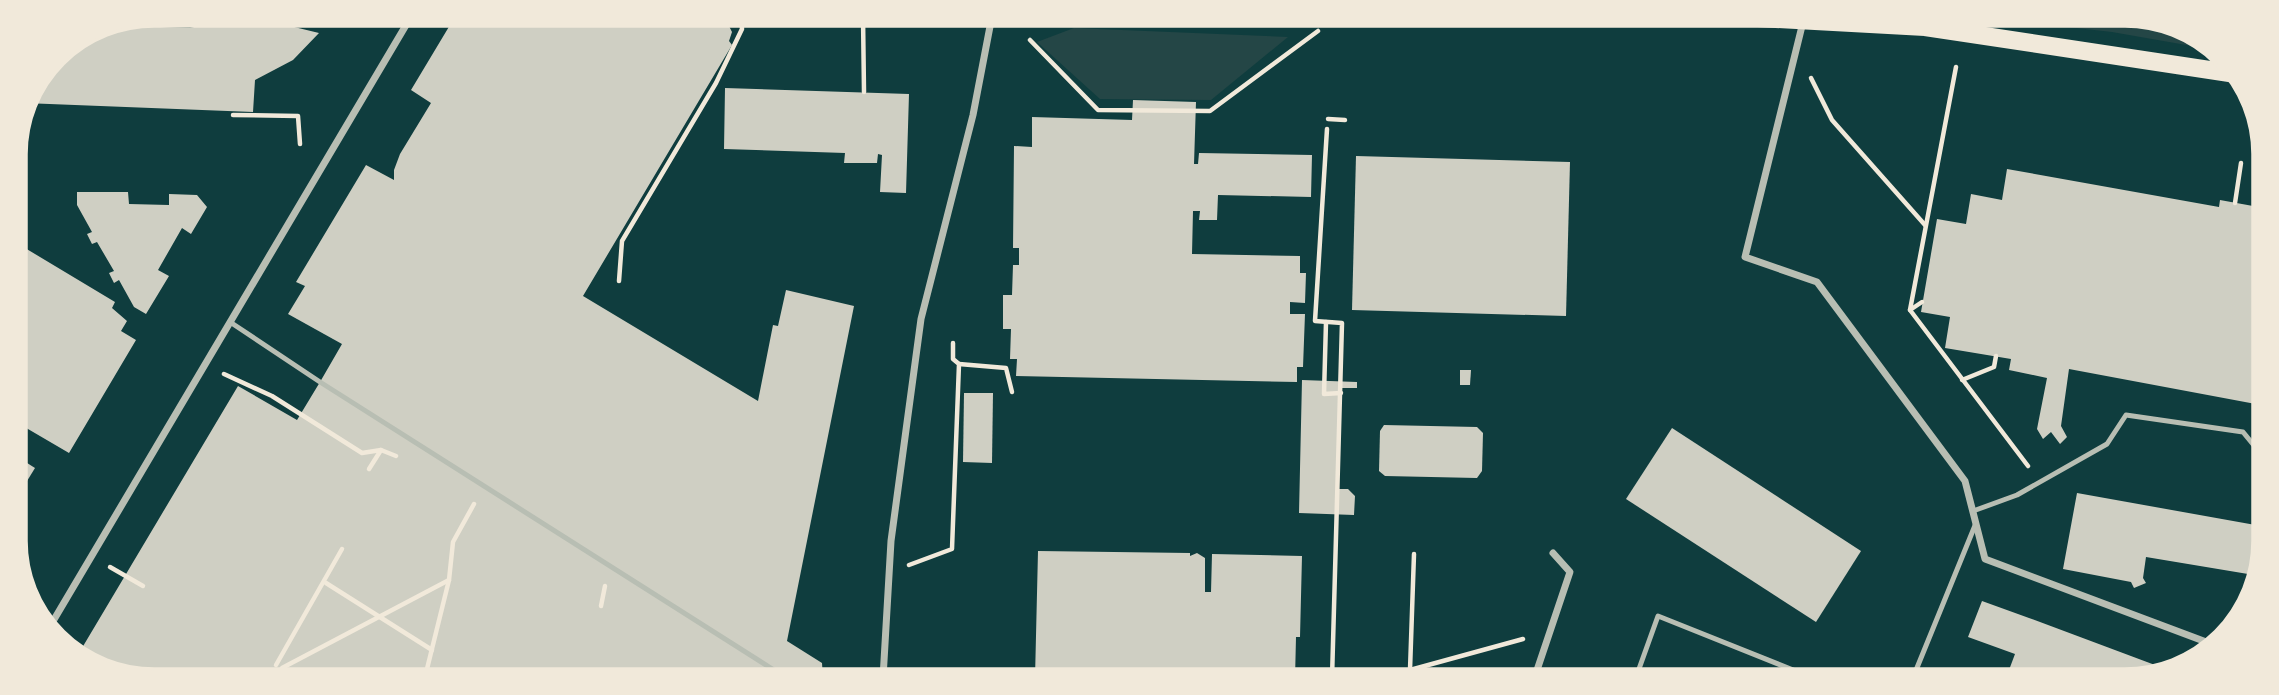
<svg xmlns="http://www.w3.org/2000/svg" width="2279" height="695" font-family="Quicksand,sans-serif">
<rect width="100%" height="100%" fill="#0f3d3e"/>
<g fill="#244646">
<path d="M1988,18l167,1 7,1 47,29 -97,-17z"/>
<path d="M1074,28l214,9 -77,63 -111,-1 -63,-57z"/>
</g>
<g fill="#cfcfc3">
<path d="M245,15l74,18 -26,27 -38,20 -2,32 -229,-9 32,-48 45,-30 89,3z"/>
<path d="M456,15l262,3 1,6 10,2 3,6 -3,9 3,4 -149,251 175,105 15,-76 5,1 8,-36 68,16 -67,335 35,22 1,15 -704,-2 -40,-23 159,-267 59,34 23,-38 22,-38 -54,-30 17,-28 -9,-4 70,-117 28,15v-10l6,-16 31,-51 -20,-13z"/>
<path d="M725,88l184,6 -3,99 -26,-1 2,-37 -4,-1 -1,9h-33l1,-10 -121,-4z"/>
<path d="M1133,100l63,2 -2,62h4l1,-11 113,2 -1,42 -93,-2 -1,25h-18l1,-9h-7l-1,43 108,2v17h6l-1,30 -15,-1v12h15l-2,53h-6v15l-281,-6 1,-17h-7l1,-30h-8v-34h9l1,-30h6v-17h-6l1,-102 18,1v-30l100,3z"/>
<path d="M1356,156l214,6 -4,154 -214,-6z"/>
<path d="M2007,169l212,38 1,-7 33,6 -1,6 10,3 -1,190 -192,-36 -8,57 6,11 -7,7 -9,-12 -8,7 -6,-10 10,-51 -38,-8 2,-11 -66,-11 5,-31 -29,-5 16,-93 29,5 5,-30 31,6z"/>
<path d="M77,192h51l1,12 40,1v-11l28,1 10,12 -16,27 -9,-6 -24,42 11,6 -23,38 -12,-7 -15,-27 -5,3 -5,-10 5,-2 -17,-29 -5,2 -5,-10 5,-2 -15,-27z"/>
<path d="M15,242l100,60 -3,6 15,13 -6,10 15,9 -67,113 -53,-31z"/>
<path d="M1460,370h11l-1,15h-10z"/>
<path d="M1302,380l55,2v6h-18l-3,101h12l7,7 -1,19 -55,-2z"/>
<path d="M964,393h29l-1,70 -29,-1z"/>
<path d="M1384,425l93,2 6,6 -1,38 -5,7 -92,-2 -6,-5 1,-40z"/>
<path d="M1672,428l189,123 -45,71 -190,-123z"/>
<path d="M16,456l19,12 -19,31z"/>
<path d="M2077,493l184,33 -1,50 -114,-19 -3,21 3,5 -12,5 -3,-6 -68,-13z"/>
<path d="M1038,551l152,2v3l7,-3 8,5v34h6l1,-38 90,2 -2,81h-4l-1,42 -260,-1z"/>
<path d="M1982,601l47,17 134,50 -30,13 -127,-3 9,-24 -47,-17z"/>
</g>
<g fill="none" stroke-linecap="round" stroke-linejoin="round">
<g stroke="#f1e9da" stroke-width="4.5">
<path d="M863,16l1,76"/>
<path d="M1030,40l68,70 112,1 108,-80"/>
<path d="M1956,67l-46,243 118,156"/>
<path d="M1811,78l21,42 93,105"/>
<path d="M233,115l65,1 2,28"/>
<path d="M1328,119l17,1"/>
<path d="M1327,129l-12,192 27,2 -10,356"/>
<path d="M2235,203l6,-40"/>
<path d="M619,281l3,-40 94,-158 26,-54 -1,-14"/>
<path d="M1910,310l12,-8"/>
<path d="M1326,322l-2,72 17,-1"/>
<path d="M959,364l47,4 6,24"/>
<path d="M224,374l48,22 90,57 19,-3 15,6"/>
<path d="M1962,380l32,-13 2,-11"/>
<path d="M369,469l12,-19"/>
<path d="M909,565l43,-16 7,-185 -6,-5v-16"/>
<path d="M110,567l33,19"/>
<path d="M326,583l106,67"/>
<path d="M601,606l4,-20"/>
<path d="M276,665l66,-116"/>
<path d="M1410,670l113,-31"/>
<path d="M277,677l5,-9 167,-88"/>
<path d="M425,677l24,-97 4,-38 21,-38"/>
<path d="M1383,679l27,-9 4,-116"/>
</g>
<g stroke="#b8beb3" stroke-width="5">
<path d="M230,322l90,60 457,290 44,5 62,-4"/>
<path d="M1973,511l44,-16 90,-51 19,-29 117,17 18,22"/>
<path d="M1635,680l23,-64 160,64"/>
<path d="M1912,680l64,-157"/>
</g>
<g stroke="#b8beb3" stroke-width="7">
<path d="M1803,22l-58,235 72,25 148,199 20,78 232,87"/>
<path d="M49,628l363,-613"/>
<path d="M883,678l8,-137 30,-222 52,-204 19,-99"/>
<path d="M1534,679l36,-107 -17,-19"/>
</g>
<path stroke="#f1e9da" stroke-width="18" d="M1758,18l167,9 311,47"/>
</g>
<path d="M0 0H2279V695H0ZM154 26H2125A128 128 0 0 1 2253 154V541A128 128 0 0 1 2125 669H154A128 128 0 0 1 26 541V154A128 128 0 0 1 154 26Z" fill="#f1e9da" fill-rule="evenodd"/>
<path fill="none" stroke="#f1e9da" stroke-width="3.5" d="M154 26H2125A128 128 0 0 1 2253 154V541A128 128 0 0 1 2125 669H154A128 128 0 0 1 26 541V154A128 128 0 0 1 154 26Z"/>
</svg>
